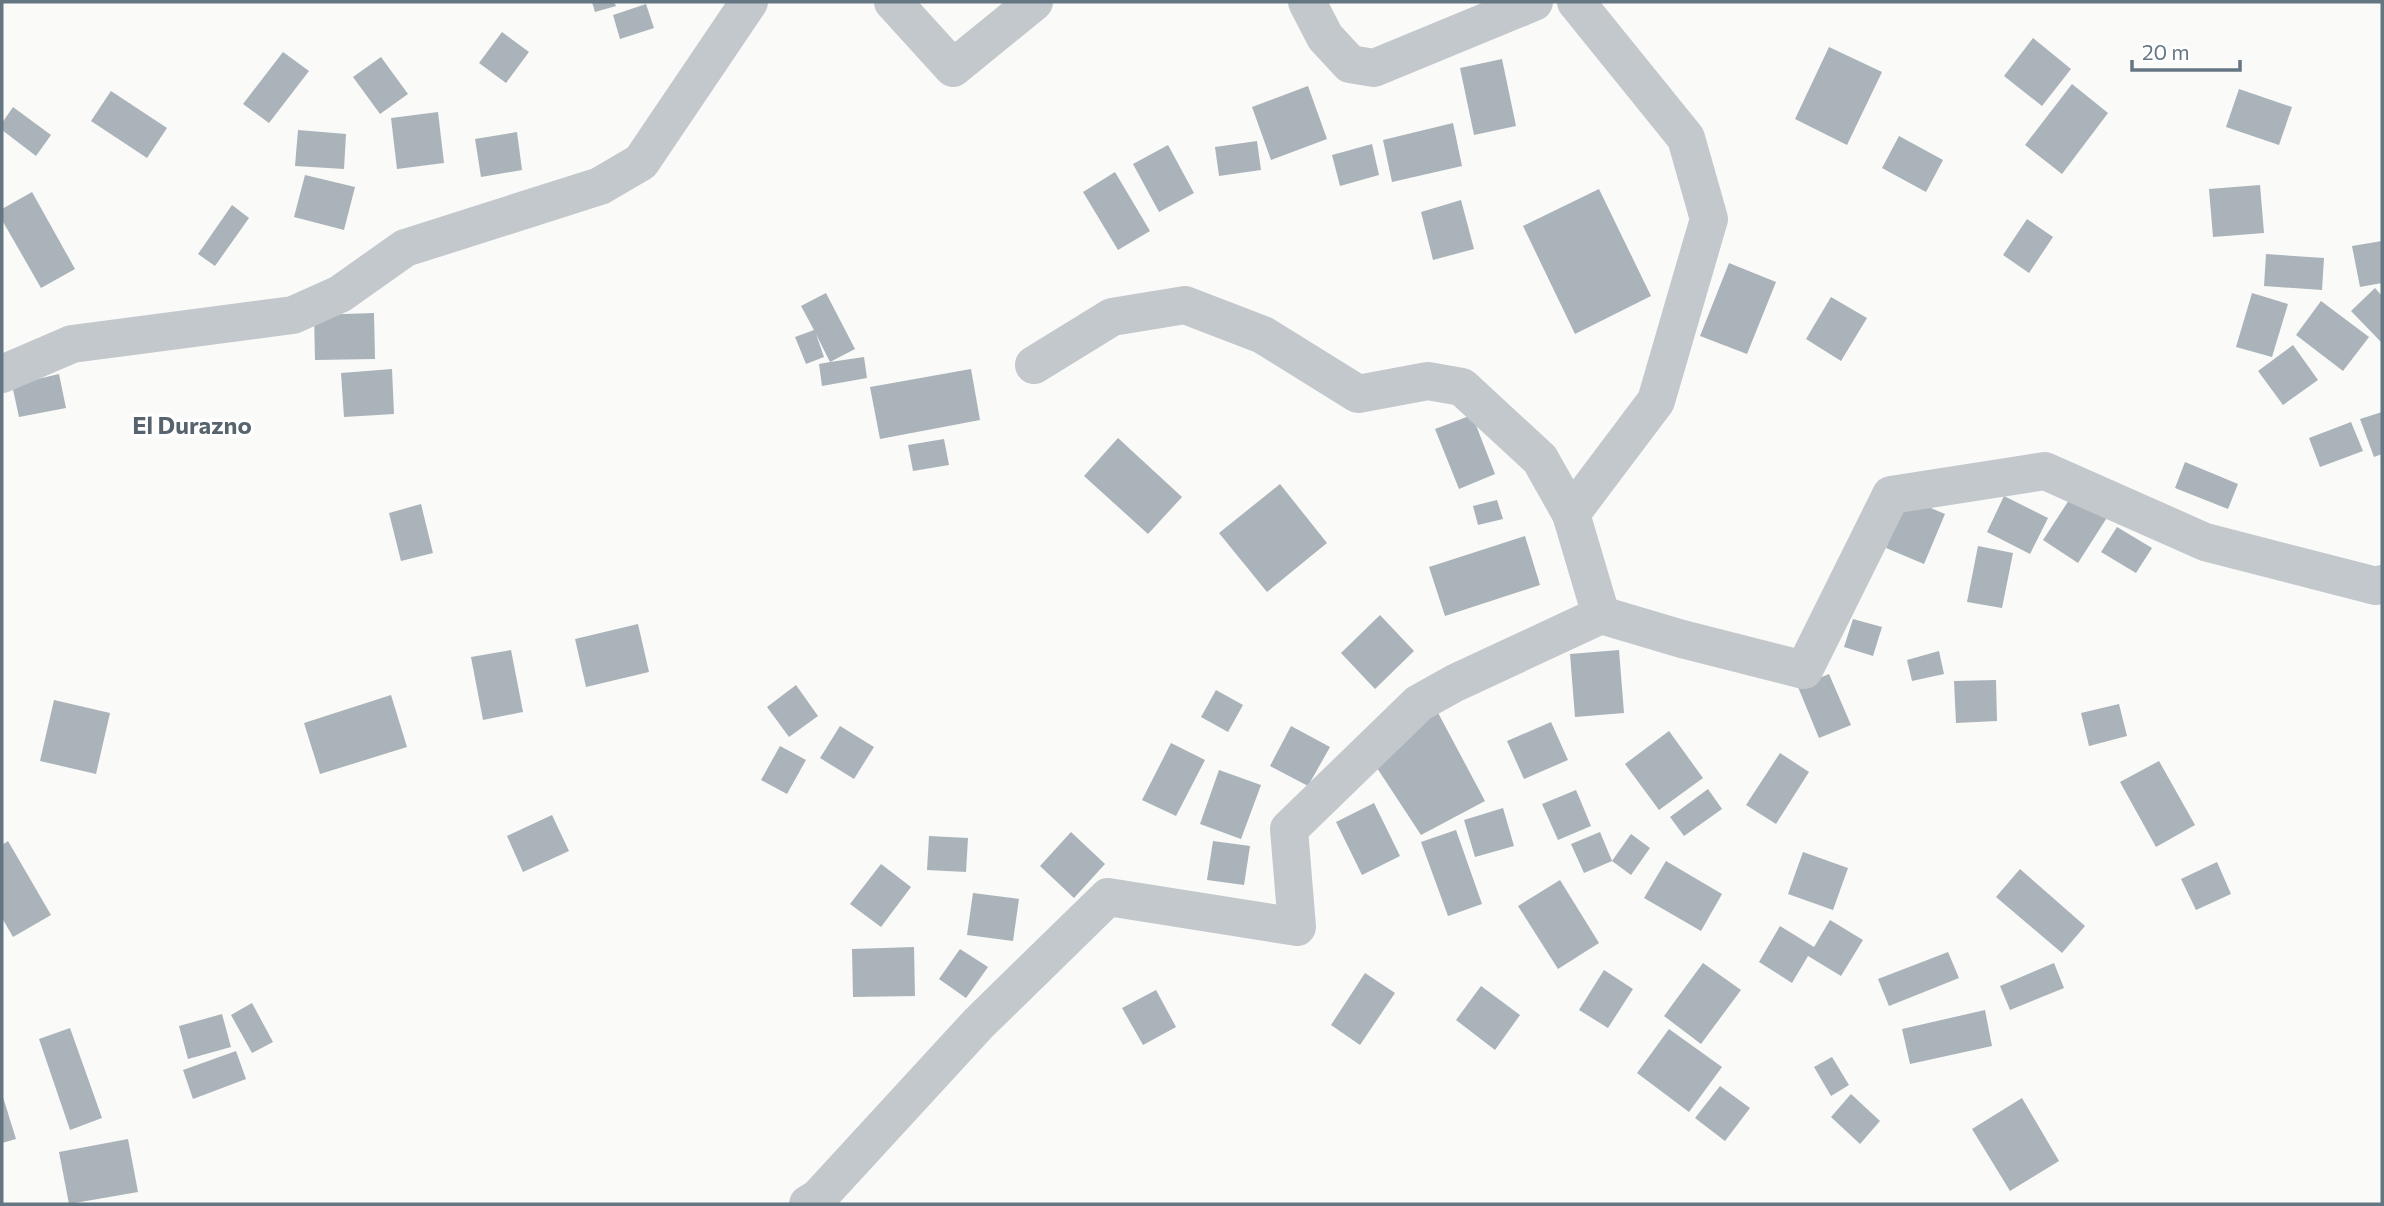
<svg xmlns="http://www.w3.org/2000/svg" width="2384" height="1206" font-family="Commissioner,sans-serif">
<rect width="100%" height="100%" fill="#fafaf8"/>
<g fill="#aab3b9">
<path d="M592,2h22l2,4 -21,6z"/>
<path d="M646,4l8,24 -34,11 -7,-24z"/>
<path d="M502,32l27,20 -23,31 -27,-20z"/>
<path d="M2033,38l38,31 -29,37 -38,-30z"/>
<path d="M1829,47l53,25 -35,73 -52,-26z"/>
<path d="M283,52l26,19 -40,52 -26,-19z"/>
<path d="M381,57l27,37 -28,20 -27,-37z"/>
<path d="M1502,59l14,67 -42,9 -14,-67z"/>
<path d="M2072,84l36,29 -46,61 -37,-29z"/>
<path d="M1308,86l19,53 -56,21 -19,-53z"/>
<path d="M2239,89l53,18 -13,38 -53,-18z"/>
<path d="M111,91l56,37 -20,30 -56,-37z"/>
<path d="M13,107l38,28 -15,21 -34,-26v-7z"/>
<path d="M438,112l6,51 -47,6 -6,-51z"/>
<path d="M1453,123l9,43 -70,16 -9,-42z"/>
<path d="M298,130l48,4 -2,35 -49,-3z"/>
<path d="M517,132l5,38 -41,7 -6,-38z"/>
<path d="M1899,136l44,24 -17,32 -44,-24z"/>
<path d="M1257,141l4,29 -42,6 -4,-29z"/>
<path d="M1372,144l7,31 -39,11 -8,-31z"/>
<path d="M1168,145l26,48 -35,19 -26,-48z"/>
<path d="M1115,172l35,59 -32,19 -35,-58z"/>
<path d="M305,175l50,12 -11,43 -50,-13z"/>
<path d="M2260,185l4,48 -51,4 -4,-48z"/>
<path d="M1599,189l52,107 -76,38 -52,-108z"/>
<path d="M32,192l43,77 -34,19 -39,-68v-11z"/>
<path d="M1461,200l13,49 -41,11 -12,-48z"/>
<path d="M232,205l17,13 -34,48 -17,-12z"/>
<path d="M2027,219l26,18 -24,36 -26,-18z"/>
<path d="M2382,241v42l-22,4 -8,-41z"/>
<path d="M2266,254l58,4 -2,32 -58,-4z"/>
<path d="M1729,263l47,19 -29,72 -47,-18z"/>
<path d="M2375,288l7,8v47l-31,-32z"/>
<path d="M826,293l29,56 -25,13 34,-5 3,21 -45,8 -3,-22 11,-2 -14,-28 8,23 -18,7 -11,-27 19,-7 -13,-24z"/>
<path d="M2252,293l36,11 -16,53 -36,-10z"/>
<path d="M1831,297l36,21 -26,43 -35,-22z"/>
<path d="M2321,301l48,36 -26,34 -47,-36z"/>
<path d="M374,313l1,46 -60,1 -1,-45z"/>
<path d="M2293,345l25,35 -35,25 -25,-34z"/>
<path d="M392,369l2,45 -50,3 -3,-44z"/>
<path d="M971,369l9,51 -100,19 -10,-52z"/>
<path d="M59,374l7,34 -47,9 -7,-32z"/>
<path d="M2382,412v42l-8,3 -14,-38z"/>
<path d="M1472,415l23,59 -36,15 -24,-60z"/>
<path d="M2351,422l12,29 -43,16 -11,-29z"/>
<path d="M1118,438l64,59 -34,37 -64,-58z"/>
<path d="M944,439l5,26 -36,6 -5,-26z"/>
<path d="M2185,462l53,22 -10,25 -53,-21z"/>
<path d="M1280,484l47,59 -60,49 -48,-59z"/>
<path d="M2073,494l35,22 -30,47 -35,-23z"/>
<path d="M2004,496l44,22 -18,36 -43,-22z"/>
<path d="M1907,498l38,16 -21,50 -38,-16z"/>
<path d="M1497,500l6,19 -25,6 -5,-19z"/>
<path d="M421,504l12,49 -32,8 -12,-48z"/>
<path d="M2117,527l35,21 -16,25 -35,-21z"/>
<path d="M1525,536l15,49 -95,31 -16,-49z"/>
<path d="M1978,546l35,7 -11,55 -35,-6z"/>
<path d="M1380,615l34,36 -39,38 -34,-36z"/>
<path d="M1853,619l29,8 -9,29 -29,-9z"/>
<path d="M638,624l11,48 -63,15 -11,-48z"/>
<path d="M511,650l12,62 -40,8 -12,-63z"/>
<path d="M1619,650l5,63 -49,4 -5,-63z"/>
<path d="M1939,651l5,23 -32,7 -5,-21z"/>
<path d="M1829,674l22,51 -32,13 -21,-51z"/>
<path d="M1996,680l1,41 -41,2 -2,-42z"/>
<path d="M796,685l22,31 -29,21 -22,-30z"/>
<path d="M1216,690l27,15 -15,27 -27,-15z"/>
<path d="M391,695l16,52 -87,27 -16,-51z"/>
<path d="M54,700l56,13 -14,61 -56,-13z"/>
<path d="M2119,704l8,32 -38,10 -8,-33z"/>
<path d="M1436,709l49,92 -64,34 -44,-67z"/>
<path d="M1551,722l17,38 -44,19 -17,-38z"/>
<path d="M840,726l34,21 -20,32 -34,-21z"/>
<path d="M1291,726l39,21 -22,39 -38,-20z"/>
<path d="M1669,731l34,47 -44,32 -34,-46z"/>
<path d="M1171,743l34,17 -29,56 -34,-16z"/>
<path d="M780,746l26,14 -19,34 -26,-14z"/>
<path d="M1780,753l29,19 -33,52 -30,-19z"/>
<path d="M2159,761l36,64 -39,22 -36,-65z"/>
<path d="M1219,770l42,15 -20,54 -41,-15z"/>
<path d="M1708,789l14,20 -38,27 -14,-19z"/>
<path d="M1576,790l15,36 -33,14 -16,-36z"/>
<path d="M1374,803l26,53 -38,19 -26,-53z"/>
<path d="M1503,808l11,38 -39,11 -11,-37z"/>
<path d="M552,815l17,36 -46,21 -16,-36z"/>
<path d="M1456,830l26,74 -34,12 -27,-74z"/>
<path d="M1071,832l34,32 -31,34 -34,-32z"/>
<path d="M1600,832l12,29 -28,12 -13,-29z"/>
<path d="M1631,834l19,14 -19,27 -19,-14z"/>
<path d="M929,836l39,2 -2,34 -39,-2z"/>
<path d="M8,841l43,74 -38,22 -11,-19v-73z"/>
<path d="M1213,841l37,5 -6,39 -37,-5z"/>
<path d="M1803,852l45,16 -15,42 -45,-16z"/>
<path d="M1666,861l56,33 -21,37 -57,-33z"/>
<path d="M2217,862l14,32 -35,16 -15,-31z"/>
<path d="M881,864l30,23 -30,40 -31,-23z"/>
<path d="M2020,869l65,57 -23,27 -66,-56z"/>
<path d="M1560,880l39,63 -41,26 -40,-63z"/>
<path d="M973,893l46,6 -6,42 -46,-6z"/>
<path d="M1830,920l33,20 -22,36 -33,-20 -16,27 -33,-21 21,-36 34,21z"/>
<path d="M914,947l1,49 -62,1 -1,-48z"/>
<path d="M960,949l28,18 -22,31 -27,-19z"/>
<path d="M1948,952l11,26 -70,28 -11,-27z"/>
<path d="M1703,963l38,27 -40,54 -37,-28z"/>
<path d="M2054,963l10,25 -54,22 -10,-24z"/>
<path d="M1604,970l29,19 -25,39 -29,-18z"/>
<path d="M1365,973l30,20 -35,52 -29,-20z"/>
<path d="M1481,986l39,29 -25,35 -39,-30z"/>
<path d="M1156,990l20,37 -33,18 -21,-37z"/>
<path d="M252,1003l21,39 -21,11 -21,-38z"/>
<path d="M1985,1010l7,36 -82,18 -8,-35z"/>
<path d="M222,1014l9,33 -43,12 -9,-33z"/>
<path d="M70,1028l32,90 -32,12 -31,-91z"/>
<path d="M1669,1029l53,38 -33,45 -52,-39z"/>
<path d="M236,1051l10,28 -53,20 -10,-29z"/>
<path d="M1832,1057l17,28 -18,11 -17,-29z"/>
<path d="M1720,1086l30,22 -25,33 -30,-23z"/>
<path d="M2,1094l14,45 -14,4z"/>
<path d="M1851,1094l29,27 -20,23 -29,-27z"/>
<path d="M2022,1098l37,63 -49,30 -38,-62z"/>
<path d="M128,1139l10,53 -69,12 -10,-52z"/>
</g>
<g fill="none" stroke-linecap="round" stroke-linejoin="round">
<g stroke="#c3c8cc" stroke-width="38">
<path d="M893,2l60,66 81,-66"/>
<path d="M1307,2l18,35 25,27 24,4 160,-66"/>
<path d="M1034,365l78,-48 73,-12 78,30 95,59 70,-13 34,6 78,72 31,55 30,101"/>
<path d="M2,374l70,-30 221,-29 47,-21 65,-46 195,-62 41,-24 108,-160"/>
<path d="M1571,514l85,-113 53,-182 -23,-81 -110,-136"/>
<path d="M808,1204l10,-6 161,-175 129,-126 189,30 -8,-98 130,-126 36,-20 146,-68 81,24 122,31 87,-175 154,-24 160,71 171,44 6,-2"/>
</g>
</g>
<g text-anchor="middle" dominant-baseline="central" stroke-width="7" stroke-linejoin="round" paint-order="stroke">
<g font-size="24" font-weight="bold" fill="#57646e" stroke="#fff">
<text x="192" y="424">El Durazno</text>
</g>
</g>
<rect width="2384" height="1206" fill="none" stroke="#657683" stroke-width="7"/>
<path d="M2132 60v10h108v-10" fill="none" stroke="#657683" stroke-width="3.5"/>
<text x="2142" y="60" font-size="21" fill="#657683" stroke="#ffffff" stroke-width="5" paint-order="stroke">20 m</text>
</svg>
